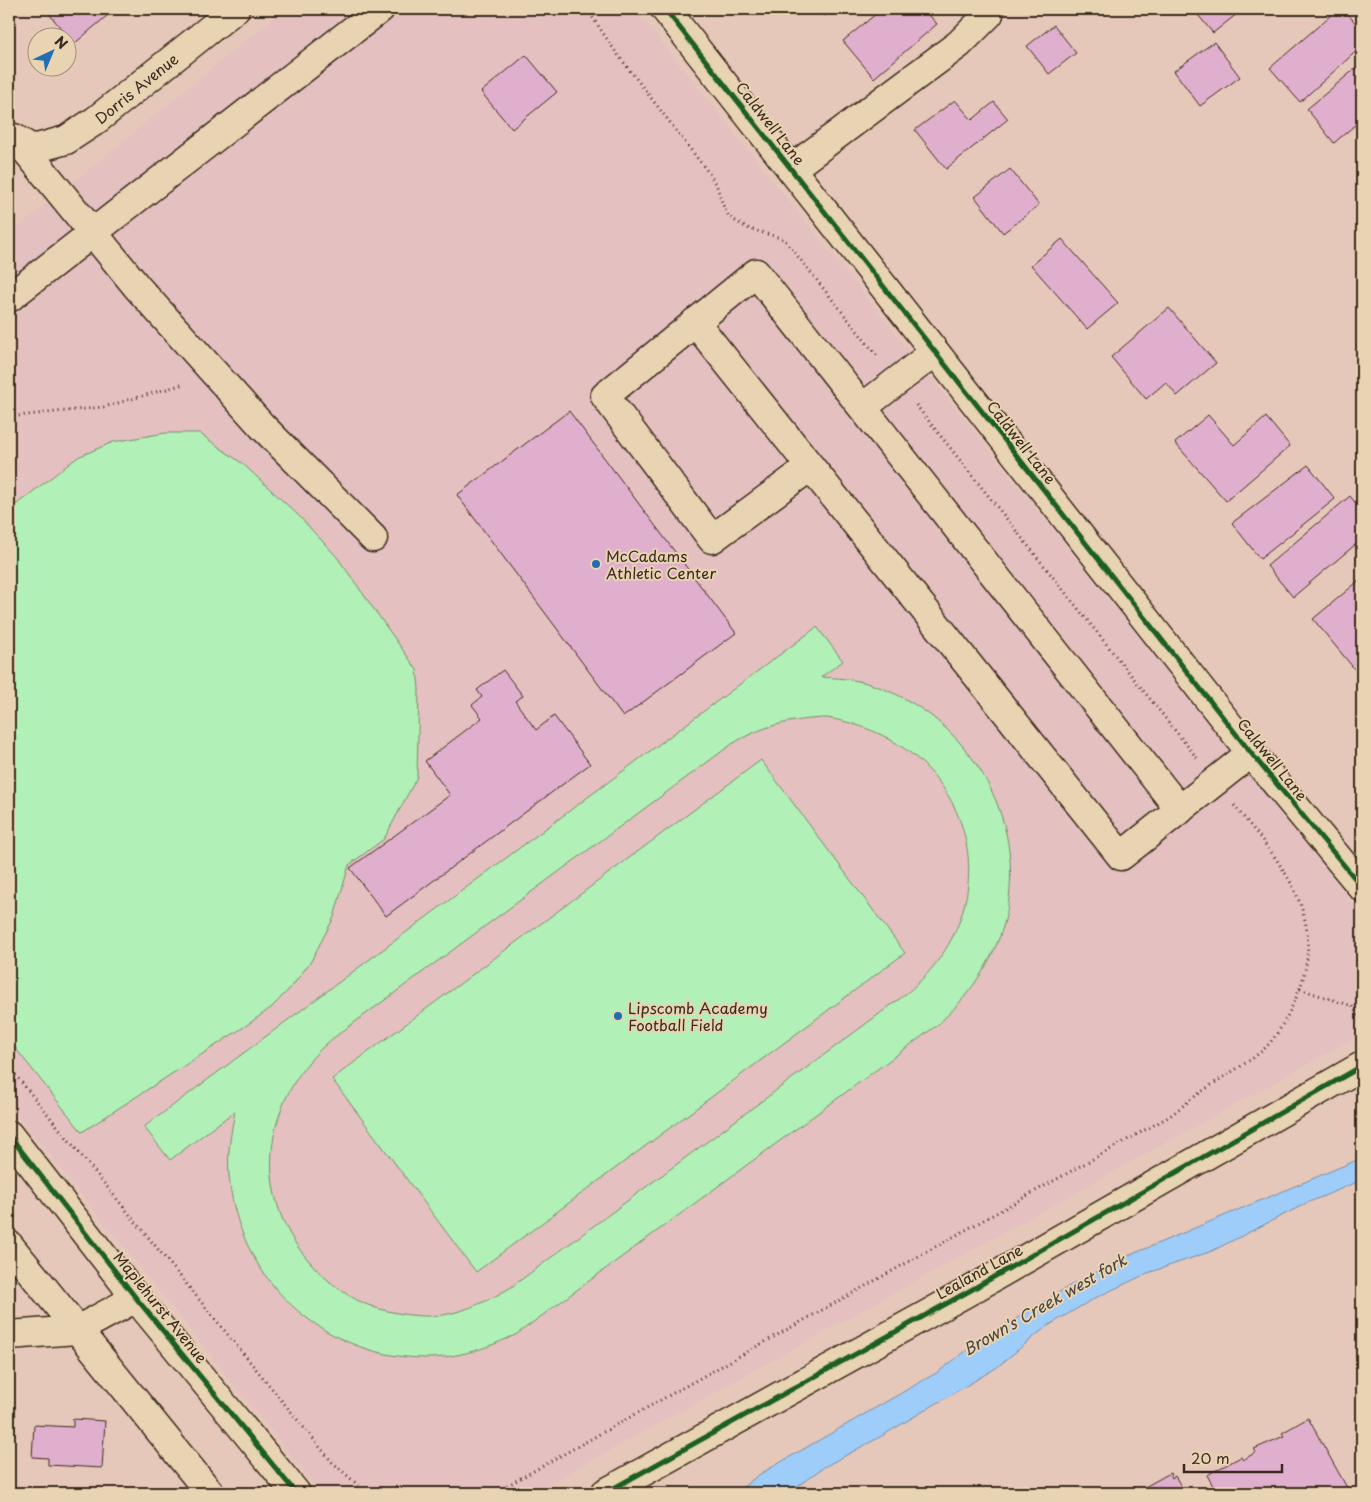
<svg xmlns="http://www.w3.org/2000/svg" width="1371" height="1502" font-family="'Playpen Sans',sans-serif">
<rect width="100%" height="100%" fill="#e6c8ba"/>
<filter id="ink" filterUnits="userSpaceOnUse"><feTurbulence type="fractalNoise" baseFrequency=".02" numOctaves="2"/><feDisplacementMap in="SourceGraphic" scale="10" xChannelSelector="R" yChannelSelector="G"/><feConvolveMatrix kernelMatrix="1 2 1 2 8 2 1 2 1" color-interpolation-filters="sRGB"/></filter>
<g filter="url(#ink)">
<path fill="#e4c0c0" d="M284,9h351l727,905v120l-829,459h-212l-312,-388v-870z"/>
<g fill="#b1f0b6" stroke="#768d6a" fill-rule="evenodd">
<path d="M165,433h34l44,31 55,51 39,42 80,113 2,19 -2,88 -33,62 -35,26 -15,52 -23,44 -18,24 -21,22 -25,18 -165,107 -73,-92v-530l69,-53 35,-15z"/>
<path d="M817,627l26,34 -22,16c17,1 33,2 49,7 98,31 160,135 135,236 -11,41 -37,78 -69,106l-419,308c-29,14 -59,24 -91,24 -104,0 -189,-80 -197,-183 -2,-22 2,-42 6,-64l-65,49 -26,-33zM827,718c146,23 193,187 75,279l-392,291c-21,12 -43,23 -67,27 -22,3 -46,-1 -67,-7 -27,-9 -49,-26 -67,-47 -60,-68 -45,-166 23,-222l400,-295c29,-18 60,-25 95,-26z"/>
<path d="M761,760l144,193 -429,319 -144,-193z"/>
</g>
<path fill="#9fcdfa" stroke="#778ca2" d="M1362,1158v22l-55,23 -95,48 -64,22 -53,25 -49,29 -50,41 -116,69 -56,30 -36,26h-53l25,-19 178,-102 40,-30 93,-57 57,-29z"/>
<g fill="#e1afce" stroke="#3b2a1e">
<path d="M45,9h70l-41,35z"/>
<path d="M819,9h14l-9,7z"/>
<path d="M882,9h42l13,15 -63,54 -31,-37z"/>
<path d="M1193,9h50l-30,24z"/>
<path d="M1273,9h12l-7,5z"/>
<path d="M1338,9h5l19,21v16l-62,56 -30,-34z"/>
<path d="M1054,25l22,28 -27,21 -22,-28z"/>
<path d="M1214,42l26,35 -40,29 -26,-35z"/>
<path d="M526,55l31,37 -45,37 -31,-37z"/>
<path d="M1362,63v56l-28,24 -27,-34z"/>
<path d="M955,100l17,20 22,-18 14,17 -62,50 -31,-39z"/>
<path d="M1010,169l29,36 -36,28 -28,-36z"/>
<path d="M1062,239l56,64 -31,26 -56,-64z"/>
<path d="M1169,308l47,55 -39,33 -11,-14 -20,17 -35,-42z"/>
<path d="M569,411l167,222 -113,84 -166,-222z"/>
<path d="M1208,415l26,30 32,-28 24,29 -64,55 -51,-58z"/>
<path d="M1308,465l27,34 -75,60 -28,-36z"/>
<path d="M1350,496l12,15v28l-69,58 -26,-31z"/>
<path d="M1362,578v100l-49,-59z"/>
<path d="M503,670l20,26 -8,5 21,29 18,-14 36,48 -204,152 -36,-48 100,-73 -25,-34 57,-43 -10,-13 10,-8 -5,-7z"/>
<path d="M1308,1418l42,75h-133l-10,-18 34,-18 2,3 13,-8 -2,-3 30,-13 -2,-3z"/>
<path d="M73,1419l32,2 -3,47 -54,-3v-7l-16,-1 2,-32 39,2z"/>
<path d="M1170,1473l2,5 3,-2 10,17h-51z"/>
</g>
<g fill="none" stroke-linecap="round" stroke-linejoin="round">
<defs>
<g id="minor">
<path d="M665,9l586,744 111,134"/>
<path d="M14,138l15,9 8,1 29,-8 29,-19 140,-112"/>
<path d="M19,142l119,146 124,138 111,112"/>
<path d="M791,169l168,-125 30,-30 -4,-5"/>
<path d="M9,298l371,-289"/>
<path d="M695,322l426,534 130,-103"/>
<path d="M863,407l72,-55"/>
<path d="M810,467l-98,72 -107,-143 151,-123 424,537"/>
<path d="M9,1135l127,163 160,195"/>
<path d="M9,1245l201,248"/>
<path d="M9,1335l68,-5 59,-32"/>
<path d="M605,1493l366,-203 391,-224"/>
</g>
</defs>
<use href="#minor" stroke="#3b2a1e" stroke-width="31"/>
<g stroke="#3b2a1e" stroke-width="3" stroke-dasharray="1 4" stroke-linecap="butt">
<path d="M587,9l28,42 96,125 6,11 6,18 6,12 18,11 37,11 94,118"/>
<path d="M916,405l281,353"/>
<path d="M9,414l8,2 87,-9 80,-23"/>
<path d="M1300,989l52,17 10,15"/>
<path d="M9,1067l323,395 35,31"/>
<path d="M494,1493l676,-377c15,-12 30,-24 46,-34 16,-11 36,-21 50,-35 13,-13 22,-32 30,-49 35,-81 -15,-135 -63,-194"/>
</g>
<use href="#minor" stroke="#e8d3b2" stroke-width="28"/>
<defs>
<g id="cycleway">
<path d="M665,9l586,744 111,134"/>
<path d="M9,1135l127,163 160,195"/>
<path d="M605,1493l366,-203 391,-224"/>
</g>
</defs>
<use href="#cycleway" stroke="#e8d3b2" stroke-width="8"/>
<use href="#cycleway" stroke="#1b5e20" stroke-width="5"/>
</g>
</g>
<g fill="#1f6fb2" stroke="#e8d3b2" stroke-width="2">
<circle cx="596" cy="564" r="5"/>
<circle cx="618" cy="1016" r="5"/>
</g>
<g text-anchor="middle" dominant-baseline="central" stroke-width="4" stroke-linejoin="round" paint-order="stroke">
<g font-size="15" fill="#3b2a1e" stroke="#e8d3b2">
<text transform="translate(136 88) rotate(-39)">Dorris Avenue</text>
<text transform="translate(771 123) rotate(52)">Caldwell Lane</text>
<text transform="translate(1022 442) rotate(52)">Caldwell Lane</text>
<text transform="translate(1273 759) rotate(51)">Caldwell Lane</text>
<text transform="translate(979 1271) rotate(-29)">Lealand Lane</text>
<text transform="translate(161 1307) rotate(51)">Maplehurst Avenue</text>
</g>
<g font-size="15" fill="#3b2a1e" stroke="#e8d3b2" text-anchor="start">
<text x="606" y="555">McCadams<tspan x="606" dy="17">Athletic Center</tspan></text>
<text x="628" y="1007">Lipscomb Academy<tspan x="628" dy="17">Football Field</tspan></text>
</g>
<g font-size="16" font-style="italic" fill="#4a423f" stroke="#e8d3b2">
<text transform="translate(1044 1304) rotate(-30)">Brown's Creek west fork</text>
</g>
</g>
<rect width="1371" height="1502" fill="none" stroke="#e8d3b2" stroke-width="30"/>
<rect x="15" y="15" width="1341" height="1472" fill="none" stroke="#3b2a1e" stroke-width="2" filter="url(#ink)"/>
<g transform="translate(52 52) rotate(44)"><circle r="24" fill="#e8d3b2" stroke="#a38f77"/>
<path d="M0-4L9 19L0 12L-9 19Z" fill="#1f6fb2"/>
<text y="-8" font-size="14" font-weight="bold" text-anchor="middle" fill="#3b2a1e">N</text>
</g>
<path d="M1184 1464v8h98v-8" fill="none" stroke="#3b2a1e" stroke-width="2.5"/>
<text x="1191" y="1464" font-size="15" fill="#3b2a1e" stroke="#e8d3b2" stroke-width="4" paint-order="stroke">20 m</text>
</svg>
